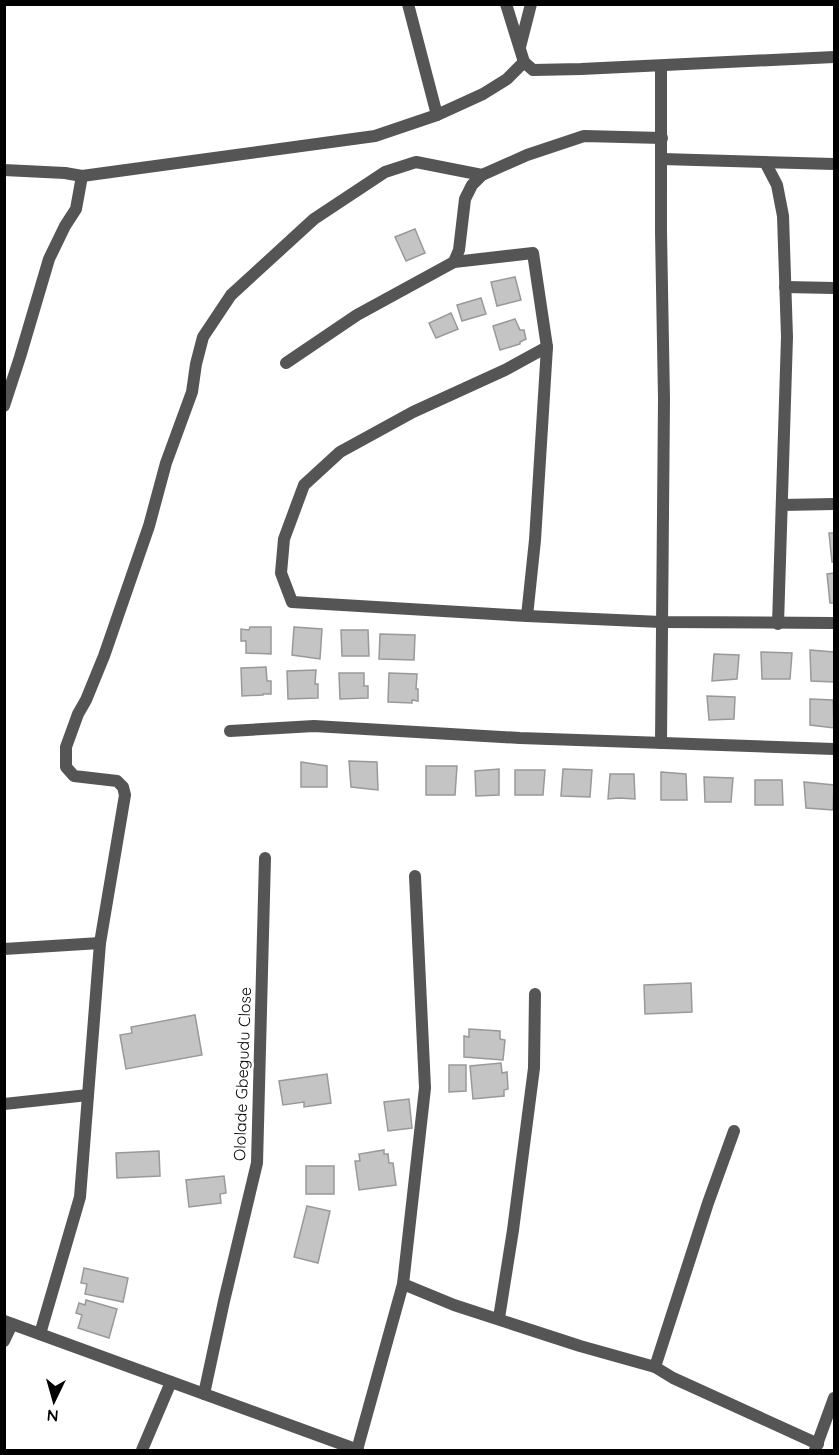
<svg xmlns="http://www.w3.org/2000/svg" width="839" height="1455" font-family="Quicksand,sans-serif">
<rect width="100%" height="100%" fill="#fff"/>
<g fill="#c4c4c4" stroke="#999" stroke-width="1.5">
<path d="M415,229l10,24 -19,8 -11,-24z"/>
<path d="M515,277l6,23 -24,6 -6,-24z"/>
<path d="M481,298l5,16 -24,7 -5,-16z"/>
<path d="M451,313l7,16 -22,9 -7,-15z"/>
<path d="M515,319l5,11h4l2,9 -6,3v2l-20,6 -7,-24z"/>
<path d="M829,533h5v29h-2z"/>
<path d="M834,573v30h-4l-3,-29z"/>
<path d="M250,627h21v27l-25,-1v-12h-5v-12l8,1z"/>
<path d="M294,627l28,2 -2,30 -28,-4z"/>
<path d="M341,630h27l1,26h-27z"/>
<path d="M380,634l35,1 -1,25 -35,-1z"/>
<path d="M810,650l24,2v30l-23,-1z"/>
<path d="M761,652l31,1 -2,26h-28z"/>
<path d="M714,654l25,1 -2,24 -25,2z"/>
<path d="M266,667l1,14h4v13h-8v1l-21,1 -1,-28z"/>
<path d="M316,670l-1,14h3v14l-30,1 -1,-28z"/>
<path d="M339,673h25v13h4v12l-28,1z"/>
<path d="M389,673l28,1 -1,15h2v12l-6,-1v3l-24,-1z"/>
<path d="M707,696l28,1 -1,22 -25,1z"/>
<path d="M810,699l23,1 1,28 -24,-3z"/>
<path d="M349,761l28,1 1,28 -27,-3z"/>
<path d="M301,762l26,4v21h-26z"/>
<path d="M426,766h31l-2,29h-29z"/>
<path d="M499,769v26l-23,1 -1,-25z"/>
<path d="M563,769l29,1 -2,27 -29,-1z"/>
<path d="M515,770h30l-2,25h-28z"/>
<path d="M661,772l25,2 1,26h-26z"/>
<path d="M610,774h24l1,25 -16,-1 -11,1z"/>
<path d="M704,777l29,1 -2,24h-26z"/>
<path d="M755,780h27l1,25h-28z"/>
<path d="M804,782l30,3 -1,25 -27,-2z"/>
<path d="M691,983l1,29 -47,2 -1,-29z"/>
<path d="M195,1015l7,40 -76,14 -6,-34 12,-2 -1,-6z"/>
<path d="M469,1029l31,2v8l5,1 -2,20 -39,-3v-21l5,1z"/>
<path d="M501,1063l1,10 5,-1 1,17 -4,1v6l-31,3 -3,-33z"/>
<path d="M449,1065h17v26l-17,1z"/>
<path d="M327,1074l4,29 -27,4v-5l-21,3 -4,-24z"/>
<path d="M409,1099l3,29 -24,3 -4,-29z"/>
<path d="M384,1150v4h4l1,9h4l3,22 -37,5 -4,-29h5l-1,-7z"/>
<path d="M159,1151l1,25 -43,2 -1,-25z"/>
<rect x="306" y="1166" width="28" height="28"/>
<path d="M224,1176l2,17 -6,1 1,9 -32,4 -3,-27z"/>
<path d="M307,1206l23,5 -12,52 -24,-6z"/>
<path d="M84,1268l44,10 -5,24 -38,-8 2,-10 -6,-1z"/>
<path d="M86,1300l31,9 -8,29 -31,-10 4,-13 -6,-2 3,-10 6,2z"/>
</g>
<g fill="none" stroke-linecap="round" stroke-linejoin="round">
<g stroke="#555" stroke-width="12">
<path d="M408,4l29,111"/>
<path d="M506,4l18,58"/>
<path d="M520,47l11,-43"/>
<path d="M662,159l172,5"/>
<path d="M765,162l12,23 6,31 4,121 -9,287"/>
<path d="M4,170l61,3 17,3 293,-40 62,-21 46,-21 24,-15 17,-17 9,8 48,-1 253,-12"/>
<path d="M454,262l5,-12 6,-51 7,-14 10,-10 45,-20 57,-19 78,2"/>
<path d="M785,287l49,1"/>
<path d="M547,347l-42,23 -92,42 -73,40 -36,33 -20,54 -3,34 11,29 235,14 134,6 173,1"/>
<path d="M286,363l71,-48 97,-53 79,-9 14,94 -12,193 -8,76"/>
<path d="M4,406l16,-49 29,-98 16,-33 11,-17 6,-33"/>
<path d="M782,505l52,-1"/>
<path d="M230,731l84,-5 206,12 314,11"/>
<path d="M661,743l3,-344 -3,-167v-166"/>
<path d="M4,949l96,-6"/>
<path d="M4,1104l84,-9"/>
<path d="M734,1131l-26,72 -53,164 18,11 145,66"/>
<path d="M403,1284l51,21 126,41 75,21"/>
<path d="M499,1318l14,-88 21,-162 1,-74"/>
<path d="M4,1321l354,129"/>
<path d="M40,1334l40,-137 20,-254 25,-148 -2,-8 -6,-6 -43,-5 -8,-9v-20l12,-33 8,-14 18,-44 45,-130 17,-63 26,-71 4,-28 7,-27 28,-42 83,-76 71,-47 31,-10 66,13"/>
<path d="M4,1341l8,-17"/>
<path d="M204,1394l20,-93 33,-138 8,-305"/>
<path d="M142,1450l29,-68"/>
<path d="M357,1450l46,-166 22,-196 -10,-212"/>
<path d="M815,1450l19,-52"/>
</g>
</g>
<g text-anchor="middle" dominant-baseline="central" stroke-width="4.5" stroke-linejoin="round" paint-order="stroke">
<g font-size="16" fill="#000" stroke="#fff">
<text transform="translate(242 1074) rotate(-88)">Ololade Gbegudu Close</text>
</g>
</g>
<rect width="839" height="1455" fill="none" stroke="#000000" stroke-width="12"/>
<g transform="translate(54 1401) rotate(185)" stroke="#ffffff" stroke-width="4.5" paint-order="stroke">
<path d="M0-4.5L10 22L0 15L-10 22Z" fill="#000000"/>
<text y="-9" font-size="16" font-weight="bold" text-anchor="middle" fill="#000000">N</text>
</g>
</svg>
